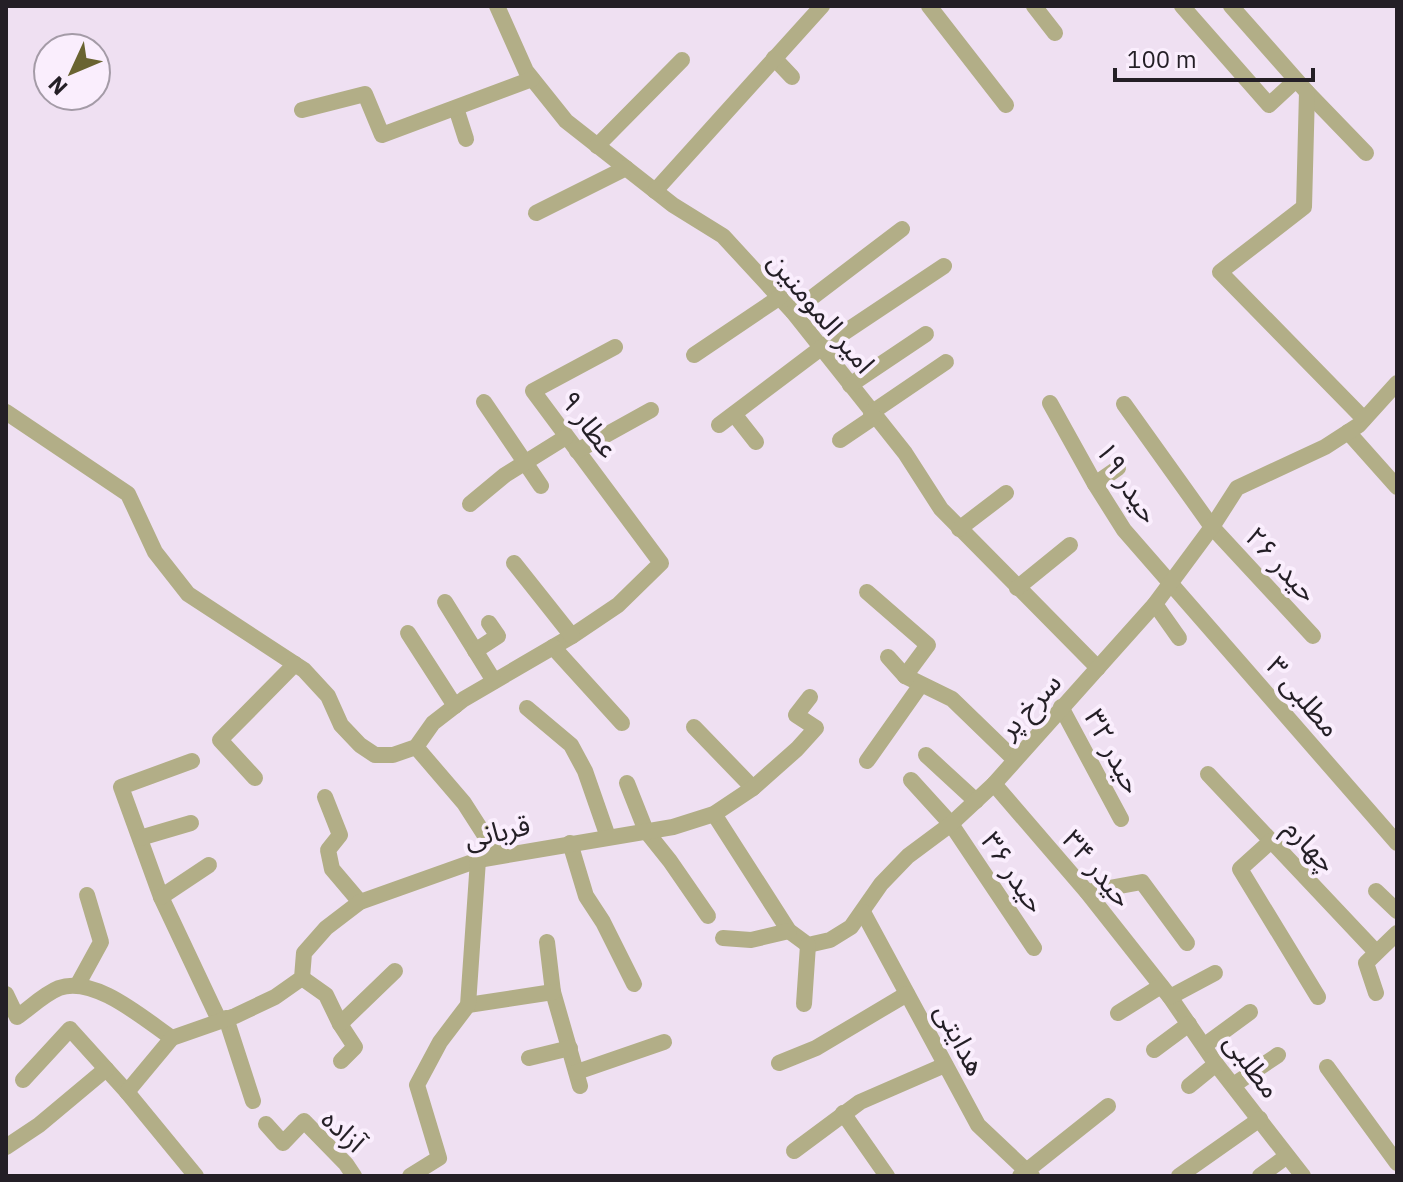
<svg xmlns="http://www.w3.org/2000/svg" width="1403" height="1182" font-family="'IBM Plex Sans','Noto Sans Arabic',sans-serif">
<rect width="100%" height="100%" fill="#efe0f2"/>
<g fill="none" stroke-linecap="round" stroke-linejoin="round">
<g stroke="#b2ae87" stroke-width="16">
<path d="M497,6l29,65 40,50 107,84 50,31 70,76 112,141 36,56 157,159"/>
<path d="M929,6l77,99"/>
<path d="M1034,6l21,27"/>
<path d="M1182,6l87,99 27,-25"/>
<path d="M1231,6l76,86 59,61"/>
<path d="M774,58l18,19"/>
<path d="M1307,92l-3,115 -84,65 144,147"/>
<path d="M456,108l10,31"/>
<path d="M302,110l63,-16 17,41 150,-56"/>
<path d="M597,146l85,-86"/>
<path d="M655,191l167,-185"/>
<path d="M536,213l90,-45"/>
<path d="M793,312l109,-83"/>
<path d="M694,355l86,-58"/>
<path d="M850,385l76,-51"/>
<path d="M484,402l57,84"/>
<path d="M1050,403l45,81 29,46 273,313"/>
<path d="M1124,404l88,123 101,109"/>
<path d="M6,412l122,82 27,58 33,42 116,76 24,26 13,29 19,20 15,10h18l23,-8 17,-24 31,-24 108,-63 46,-31 43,-42 -128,-172 82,-44"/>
<path d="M871,413l75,-51"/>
<path d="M734,414l22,28"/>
<path d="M719,425l102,-77 123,-82"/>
<path d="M1348,432l49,55"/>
<path d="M840,440l34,-23"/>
<path d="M577,451l74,-41"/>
<path d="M1095,484l23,-16"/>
<path d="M470,504l35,-29 61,-38"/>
<path d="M959,529l47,-36"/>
<path d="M514,563l58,73"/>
<path d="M1017,588l53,-43"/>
<path d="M867,592l61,53 -23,31"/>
<path d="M445,602l49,79"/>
<path d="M1155,604l24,34"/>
<path d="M408,633l47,73"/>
<path d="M553,647l69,76"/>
<path d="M475,651l23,-15 -9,-13"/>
<path d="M888,657l17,19 47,23 62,60"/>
<path d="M1061,707l60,112"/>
<path d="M527,708l44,37 14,26 23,66"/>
<path d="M694,727l59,61"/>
<path d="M416,747l48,56 34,53"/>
<path d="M926,755l50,46"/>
<path d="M192,761l-71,26 40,110 58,123"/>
<path d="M867,761l53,-75"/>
<path d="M1208,774l168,178"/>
<path d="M255,778l-35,-38 75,-76"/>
<path d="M911,780l40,44 83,124"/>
<path d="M627,783l19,48 24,30 38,55"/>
<path d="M994,784l93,108 83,105 46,67 87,112"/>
<path d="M325,797l15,38 -12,15 4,19 28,33"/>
<path d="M714,814l75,117 19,14 22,-5 21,-13 30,-43 27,-28 43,-32 43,-40 161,-180 57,-77 25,-39 88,-41 34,-22 38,-42"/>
<path d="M140,838l51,-15"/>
<path d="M1271,841l-31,28 78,128"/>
<path d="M570,843l16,53 17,26 31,62"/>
<path d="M1376,891l21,20"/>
<path d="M1087,892l55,-10 45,61"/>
<path d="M161,897l48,-32"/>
<path d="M863,912l115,213 54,51"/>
<path d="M723,938l28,2 38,-9"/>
<path d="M547,942l6,50 27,94"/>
<path d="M302,978l24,17 14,29 15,23 -14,14"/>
<path d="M78,984l23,-42 -14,-47"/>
<path d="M1376,993l-10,-30 31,-30"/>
<path d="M6,994l11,23c13,-9 27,-23 42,-29 35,-13 85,31 113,50"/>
<path d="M1170,997l45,-24"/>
<path d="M804,1004l4,-59"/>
<path d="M468,1005l85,-13"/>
<path d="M1118,1013l43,-27"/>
<path d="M226,1018l27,83"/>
<path d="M340,1024l55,-53"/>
<path d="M1205,1045l45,-33"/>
<path d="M1154,1050l35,-26"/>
<path d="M529,1058l41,-10"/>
<path d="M779,1063l37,-15 91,-54"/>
<path d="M1327,1067l70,96"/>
<path d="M577,1072l87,-30"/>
<path d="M23,1080l47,-51 57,63 69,84"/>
<path d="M1235,1084l43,-29"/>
<path d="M1189,1086l27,-22"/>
<path d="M127,1092l45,-54 63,-22 40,-19 27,-19 2,-25 22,-25 34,-26 118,-42 195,-33 41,-13 39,-26 44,-39 19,-21 -20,-13 14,-18"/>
<path d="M843,1113l44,63"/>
<path d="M266,1124l17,19 21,-22 42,43 8,12"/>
<path d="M6,1147l33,-22 67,-56"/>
<path d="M794,1151l66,-49 85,-37"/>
<path d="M410,1176l29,-18 -22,-73 23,-43 28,-37 10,-145"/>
<path d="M1020,1176l88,-70"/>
<path d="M1179,1176l81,-57"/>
<path d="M1260,1176l27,-20"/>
</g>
</g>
<g text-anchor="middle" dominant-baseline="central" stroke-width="8" stroke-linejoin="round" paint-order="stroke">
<g font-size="28" fill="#241f26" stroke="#faeefd">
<text transform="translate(822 312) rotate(50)">امیر المومنین</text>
<text transform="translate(590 424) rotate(53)">عطار ۹</text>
<text transform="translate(1128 482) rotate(57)">حیدر ۱۹</text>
<text transform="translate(1282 564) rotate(47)">حیدر ۲۶</text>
<text transform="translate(1304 696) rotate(49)">مطلبی ۳</text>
<text transform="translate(1029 705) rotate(-47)">سرخ پر</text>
<text transform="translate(1114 751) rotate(62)">حیدر ۳۲</text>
<text transform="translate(497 831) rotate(-13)">قربانی</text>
<text transform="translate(1311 845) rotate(47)">چهارم</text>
<text transform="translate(1098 868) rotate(50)">حیدر ۳۴</text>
<text transform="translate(1014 872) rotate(56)">حیدر ۳۶</text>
<text transform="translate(961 1039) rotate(62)">هدایتی</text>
<text transform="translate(1253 1065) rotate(53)">مطلبی</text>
<text transform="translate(344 1130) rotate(43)">آزاده</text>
</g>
</g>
<rect width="1403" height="1182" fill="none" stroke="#241f26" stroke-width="16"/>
<g transform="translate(72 72) rotate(226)"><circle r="38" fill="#faeefd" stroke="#a49ba7" stroke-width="2"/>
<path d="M0-6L14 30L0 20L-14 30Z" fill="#6a6431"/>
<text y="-12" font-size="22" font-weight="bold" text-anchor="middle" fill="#241f26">N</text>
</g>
<path d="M1115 68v12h198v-12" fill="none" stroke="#241f26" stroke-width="4"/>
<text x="1127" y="68" font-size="24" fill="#241f26" stroke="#faeefd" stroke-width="6" paint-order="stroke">100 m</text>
</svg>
